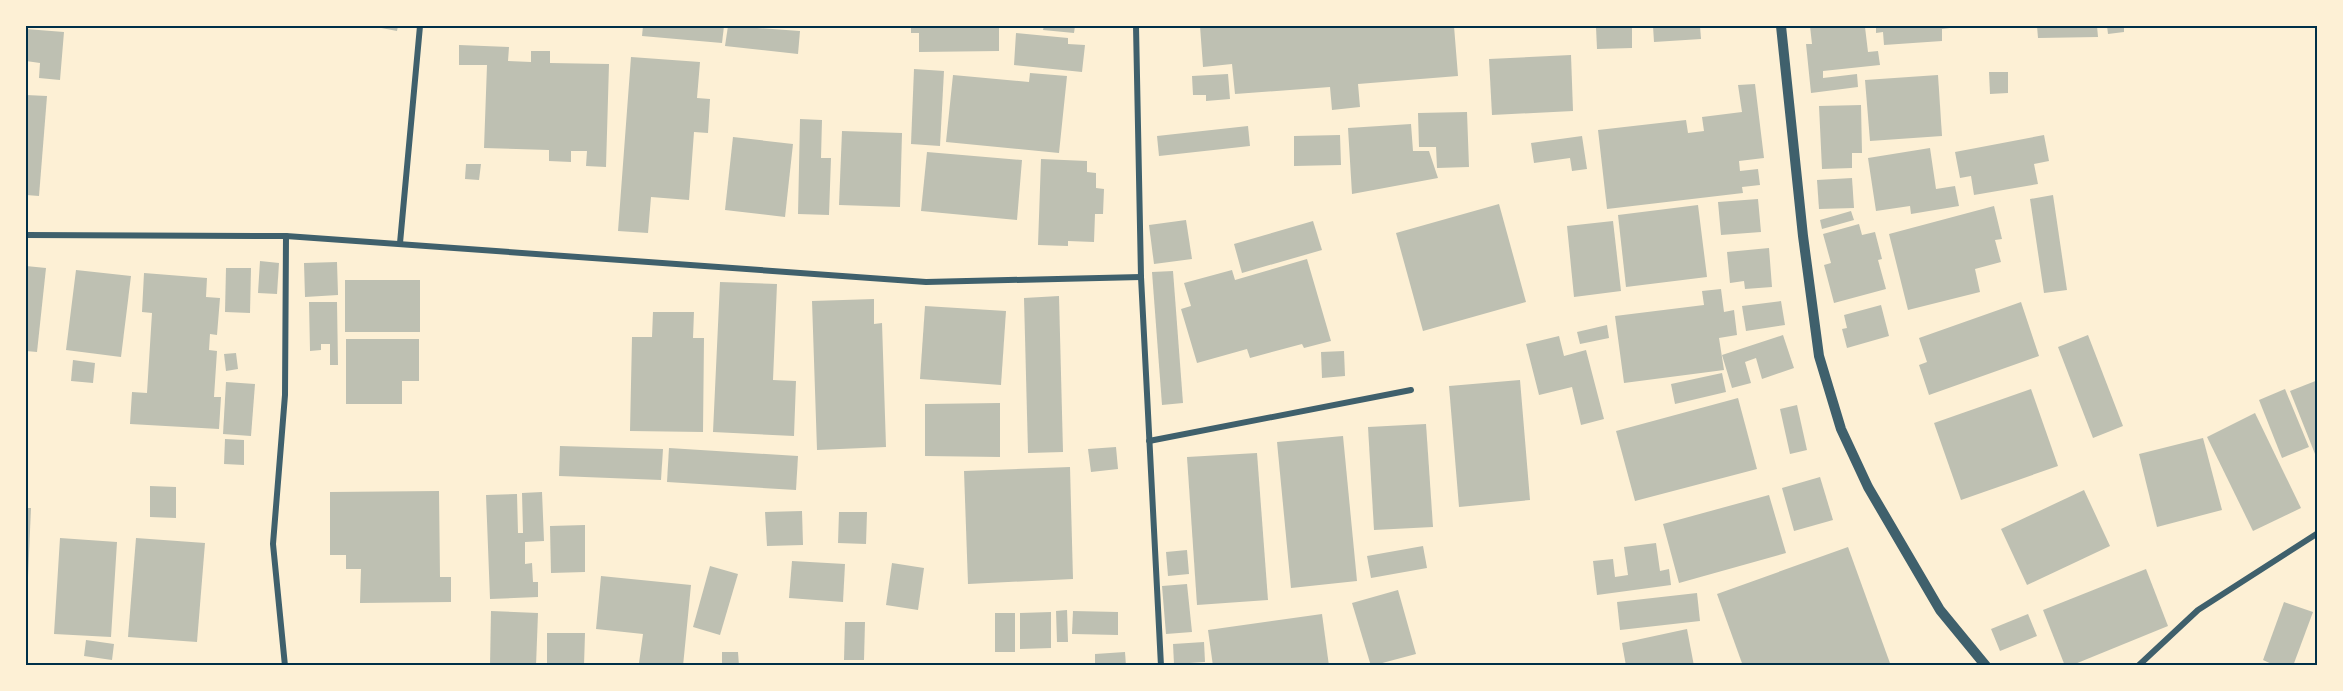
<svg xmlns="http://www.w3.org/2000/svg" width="2343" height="691" font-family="'Crimson Pro',serif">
<rect width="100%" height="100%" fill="#fdf0d5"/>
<g fill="#bec0b2">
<path d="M371,26h27l-1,5z"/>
<path d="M643,26h81l-2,17 -80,-7z"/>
<path d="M728,26l72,5 -2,23 -73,-8z"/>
<path d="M911,26h88v25l-80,1v-19h-8z"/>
<path d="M1044,26h31l-1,7 -31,-3z"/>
<path d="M1200,26h254l4,50 -100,8 2,23 -28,3 -2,-23 -95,7 -3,-30 -29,3z"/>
<path d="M1632,26v22l-35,1 -1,-22z"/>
<path d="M1653,26h47l1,13 -47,3z"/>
<path d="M1810,26l55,1 3,25 10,-1 2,14 -57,6v7l34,-4 1,13 -47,6 -5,-49h6z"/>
<path d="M1876,26h74v2l-8,1v12l-58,4 -1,-13 -7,1z"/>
<path d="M2037,26h60l1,11 -60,1z"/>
<path d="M2107,26h17v6l-16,2z"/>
<path d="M26,29l38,3 -4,48 -21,-2 1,-15 -14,-2z"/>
<path d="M1016,33l52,5v6l17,1 -3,27 -68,-7z"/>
<path d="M459,45l50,2 -1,14 23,1v-11h19v12l59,1 -3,103 -20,-1 1,-15h-16v11l-22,-1v-11l-65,-2 3,-83h-28z"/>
<path d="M1571,55l2,56 -81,4 -3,-56z"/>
<path d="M631,57l69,5 -3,36 13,1 -2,34 -14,-1 -5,68 -38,-3 -3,36 -30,-2z"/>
<path d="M914,69l30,2 -4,75 -29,-2z"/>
<path d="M1989,72h19v21l-18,1z"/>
<path d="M1030,73l37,3 -8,77 -113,-11 7,-67 76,7z"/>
<path d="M1228,74l2,25 -24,2v-6h-13l-1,-19z"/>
<path d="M1938,75l4,61 -72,5 -5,-61z"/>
<path d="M1755,84l9,74 -25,3 1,10 18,-2 2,16 -18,2 1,6 -136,16 -9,-79 88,-10 2,13 16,-2 -2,-14 40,-5 -4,-27z"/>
<path d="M26,95l21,1 -8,100 -13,-1z"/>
<path d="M1861,105l1,48h-10v15l-30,1 -3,-63z"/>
<path d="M1467,112l2,55 -32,1 -1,-21h-17l-1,-34z"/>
<path d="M800,119l22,1 -1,38h10l-2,57 -31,-1z"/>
<path d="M1411,124l2,27h16l9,27 -86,16 -4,-66z"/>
<path d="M1248,126l2,20 -91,10 -2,-20z"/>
<path d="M842,131l60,2 -2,74 -61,-2z"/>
<path d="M1340,135l1,30 -47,1v-30z"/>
<path d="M2044,135l5,26 -15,3 4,20 -64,11 -3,-19 -11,2 -5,-26z"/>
<path d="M1582,136l5,33 -15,2 -2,-13 -36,5 -3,-20z"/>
<path d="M733,137l60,7 -8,73 -60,-7z"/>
<path d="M1930,148l6,41 19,-3 4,20 -48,8 -1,-8 -34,5 -8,-53z"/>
<path d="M927,152l95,8 -5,60 -96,-9z"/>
<path d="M1041,159l46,2v11l9,1v15l8,1 -1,25h-8l-1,28 -26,-1v5l-30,-1z"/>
<path d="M466,164h15l-2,16 -14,-1z"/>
<path d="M1852,178l2,30 -35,1 -2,-29z"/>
<path d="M2053,195l14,95 -23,3 -14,-94z"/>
<path d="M1758,199l3,33 -40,3 -3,-33z"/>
<path d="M1499,204l27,98 -103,29 -27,-98z"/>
<path d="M1698,205l9,72 -81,10 -8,-72z"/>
<path d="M1994,206l8,33 -7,1 6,22 -26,7 5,23 -72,18 -19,-76z"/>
<path d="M1851,211l3,9 -32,9 -2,-9z"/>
<path d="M1186,220l6,39 -38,5 -5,-39z"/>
<path d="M1313,221l9,29 -80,23 -8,-29z"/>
<path d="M1613,221l8,70 -47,6 -7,-71z"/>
<path d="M1859,224l3,11 13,-3 7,27 -4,1 8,29 -52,14 -10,-38 7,-2 -8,-29z"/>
<path d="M1769,248l3,39 -27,2 -1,-8 -14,2 -3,-31z"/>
<path d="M1307,259l24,82 -27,7 -2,-4 -52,14 -3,-9 -50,14 -16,-54 10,-3 -7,-23 48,-13 3,10z"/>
<path d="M260,261l19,2 -2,31 -19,-1z"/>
<path d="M337,262l1,33 -33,2 -1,-34z"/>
<path d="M26,266l20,2 -9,84 -11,-1z"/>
<path d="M226,268h25l-1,45 -25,-1z"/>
<path d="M76,270l55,6 -10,81 -55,-7z"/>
<path d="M1173,271l10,132 -21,2 -10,-133z"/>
<path d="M144,273l63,5 -1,19 14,1 -3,37 -7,-1 -1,16 8,1 -3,46h7l-2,32 -89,-5 2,-32 15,1 5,-80 -10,-1z"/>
<rect x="345" y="280" width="75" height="52"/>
<path d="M720,282l57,2 -4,96 23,1 -2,55 -81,-4z"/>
<path d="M1721,289l3,23 10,-2 3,25 -18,3 5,32 -100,13 -9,-67 89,-11 -2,-14z"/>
<path d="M1059,296l4,156 -35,1 -4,-155z"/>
<path d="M874,299v25l8,-1 4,124 -69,3 -5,-149z"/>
<path d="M1781,301l4,24 -39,6 -4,-25z"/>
<path d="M309,302h28l1,63h-8v-21h-9v6l-11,1z"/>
<path d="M2021,302l18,54 -110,39 -10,-30 8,-3 -8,-24z"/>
<path d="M1881,305l8,31 -42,12 -5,-19 5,-1 -3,-13z"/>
<path d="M925,306l81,5 -5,74 -81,-6z"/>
<path d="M653,312h41l-1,26h11l-1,94 -73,-1 2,-94h20z"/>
<path d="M1607,325l2,13 -29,6 -3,-12z"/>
<path d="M1783,335l11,33 -32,11 -6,-21 -11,4 6,21 -19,5 -10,-33z"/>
<path d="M2088,335l35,91 -30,12 -35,-91z"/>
<path d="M1559,336l5,20 22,-6 18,69 -23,6 -9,-38 -33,8 -13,-51z"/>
<path d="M346,339h73v42h-17v23h-56z"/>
<path d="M1344,351l1,25 -23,2 -1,-26z"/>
<path d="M236,353l2,16 -12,2 -2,-17z"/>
<path d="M73,360l22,3 -2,20 -22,-2z"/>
<path d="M1722,373l4,19 -51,12 -4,-20z"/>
<path d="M1520,380l10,120 -71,7 -10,-121z"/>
<path d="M2318,380v79h-1l-27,-68z"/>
<path d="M226,382l29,2 -4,52 -28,-2z"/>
<path d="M2031,389l27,77 -97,34 -27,-77z"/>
<path d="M2285,389l24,58 -27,11 -23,-58z"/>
<path d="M1738,398l19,71 -122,32 -19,-70z"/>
<path d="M1000,403v54l-75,-1v-52z"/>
<path d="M1797,405l10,45 -17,4 -10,-45z"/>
<path d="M2255,413l46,95 -48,23 -46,-94z"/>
<path d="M1426,424l7,103 -59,3 -6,-103z"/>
<path d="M1343,436l14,145 -66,7 -14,-146z"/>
<path d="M2203,438l19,72 -65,17 -18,-73z"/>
<path d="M225,439l19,1v25l-20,-1z"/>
<path d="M560,446l103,3 -2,31 -102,-4z"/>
<path d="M1116,447l2,22 -27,3 -3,-23z"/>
<path d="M669,448l129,8 -2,34 -129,-8z"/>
<path d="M1257,453l11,147 -71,5 -10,-148z"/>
<path d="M1070,467l3,112 -105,5 -4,-113z"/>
<path d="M1820,477l13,43 -39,11 -12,-43z"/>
<path d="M150,486l26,1v31l-26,-1z"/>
<path d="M2084,490l26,56 -83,39 -26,-56z"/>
<path d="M439,491l1,86h11v25l-91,1 1,-34h-15v-14h-16v-63z"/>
<path d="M542,492l2,49 -19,1v22l7,-1 1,19h5v15l-48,2 -4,-104 31,-1 1,39h5l-1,-40z"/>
<path d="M1769,495l17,58 -107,30 -16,-59z"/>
<path d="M26,508h5l-4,92 -1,-1z"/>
<path d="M802,511l1,34 -36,1 -2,-34z"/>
<path d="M839,512h28l-1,32 -28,-1z"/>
<path d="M585,525v47l-34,1 -1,-47z"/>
<path d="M60,538l57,4 -6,95 -57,-3z"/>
<path d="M136,538l69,5 -8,99 -69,-5z"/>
<path d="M1656,543l4,28 9,-2 2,16 -74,10 -4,-34 20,-2 2,18 13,-2 -4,-28z"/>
<path d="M1423,546l4,22 -56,10 -4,-22z"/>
<path d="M1848,547l43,119h-148l-26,-72z"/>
<path d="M1187,550l2,24 -21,2 -2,-24z"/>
<path d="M792,561l53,3 -2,38 -54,-4z"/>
<path d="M892,563l32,5 -6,42 -32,-5z"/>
<path d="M710,566l28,8 -18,61 -27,-8z"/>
<path d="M2146,569l22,57 -98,40h-5l-22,-56z"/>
<path d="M601,576l90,9 -8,81 -44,-3 4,-29 -47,-5z"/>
<path d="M1187,584l5,48 -26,2 -4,-48z"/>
<path d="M1398,590l18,64 -45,12 -19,-63z"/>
<path d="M1697,593l3,28 -80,9 -3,-28z"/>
<path d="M2284,602l29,10 -20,54h-17l-13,-6z"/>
<path d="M1067,610l1,32h-11l-1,-31z"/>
<path d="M491,611l47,2 -2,53h-46z"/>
<path d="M1073,611l45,1v23l-46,-1z"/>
<path d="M1051,612v36l-31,1v-36z"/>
<rect x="995" y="613" width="20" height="39"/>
<path d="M1322,614l7,52h-116l-5,-36z"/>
<path d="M2028,614l9,22 -37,15 -9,-22z"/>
<path d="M845,622h20l-1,38h-20z"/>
<path d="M1687,629l7,37h-68l-4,-23z"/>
<path d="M547,633h38l-1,33h-37z"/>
<path d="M86,640l28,4 -2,16 -28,-4z"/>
<path d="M1204,642l1,20 -31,2 -1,-20z"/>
<path d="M722,652h16l1,14h-17z"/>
<path d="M1125,652l1,14h-31v-12z"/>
</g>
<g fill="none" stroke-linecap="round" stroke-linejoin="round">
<g stroke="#3f606c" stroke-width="6">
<path d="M1136,26l5,251 20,389"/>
<path d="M26,235l260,1 640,46 215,-5"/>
<path d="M400,243l20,-217"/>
<path d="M1149,441l262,-51"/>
<path d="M285,666l-12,-122 12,-149 1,-159"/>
<path d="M2138,666l60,-56 120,-77"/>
</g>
<path stroke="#3f606c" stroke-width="10" d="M1781,26l22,210 16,120 22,73 27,58 72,123 46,56"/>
</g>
<rect width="2343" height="691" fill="none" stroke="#fdf0d5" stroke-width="54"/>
<rect x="27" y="27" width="2289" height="637" fill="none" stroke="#003049" stroke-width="2"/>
</svg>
